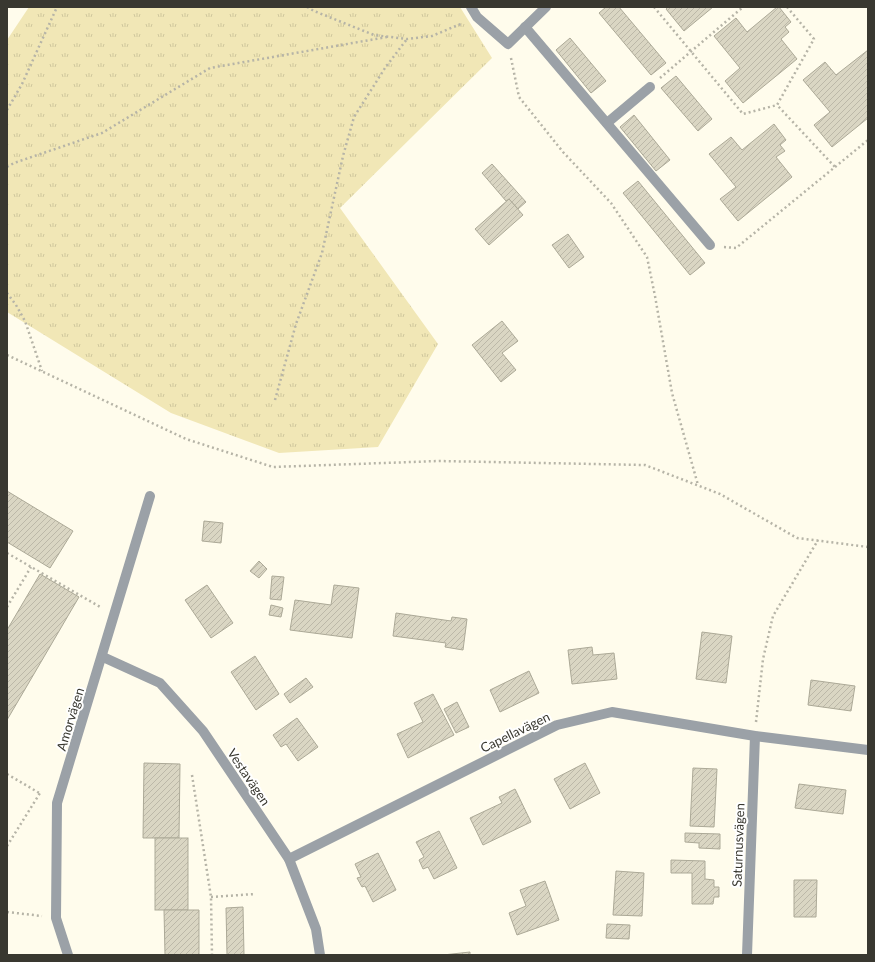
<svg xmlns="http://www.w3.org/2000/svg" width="875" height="962" font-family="Lato,sans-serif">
<defs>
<pattern id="grass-tufts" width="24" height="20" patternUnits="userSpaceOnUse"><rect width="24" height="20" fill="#f1e7b6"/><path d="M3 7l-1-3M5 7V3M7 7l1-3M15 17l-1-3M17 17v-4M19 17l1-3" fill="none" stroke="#cfc79d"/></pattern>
<pattern id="building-hatch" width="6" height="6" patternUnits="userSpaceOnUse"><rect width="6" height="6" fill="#dad6c3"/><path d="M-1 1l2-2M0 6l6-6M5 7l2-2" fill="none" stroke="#bcb8a8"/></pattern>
</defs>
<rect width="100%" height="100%" fill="#fffcec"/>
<path fill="url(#grass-tufts)" d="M29,7h431l32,51 -152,150 98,136 -60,103 -99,6 -108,-40 -164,-101v-272z"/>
<g fill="url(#building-hatch)" stroke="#aca997">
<path d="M606,7h13l47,56 -15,12 -52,-62z"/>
<path d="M668,7h45l-29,24 -18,-22z"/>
<path d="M777,7h2l12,15 -6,5 4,5 -8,7 16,20 -54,44 -18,-22 15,-13 -26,-32 22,-18 11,14z"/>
<path d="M570,38l36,43 -15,12 -35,-43z"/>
<path d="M868,50v68l-36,29 -18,-22 16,-13 -27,-32 22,-18 11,13z"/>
<path d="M676,76l36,43 -14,12 -37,-43z"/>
<path d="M634,115l36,45 -14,11 -36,-44z"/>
<path d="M774,124l12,16 -6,5 5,6 -9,6 16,20 -54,44 -18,-22 16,-12 -27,-33 22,-17 11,13z"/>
<path d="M492,164l34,38 -8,7 -9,-10 -3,2 -24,-28z"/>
<path d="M638,181l67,82 -15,12 -67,-82z"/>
<path d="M509,199l14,16 -34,30 -14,-16z"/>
<path d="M568,234l16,23 -15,11 -17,-23z"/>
<path d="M502,321l16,20 -16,12 14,17 -15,12 -29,-37z"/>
<path d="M7,491l66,40 -23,37 -43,-26z"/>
<path d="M204,521l19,2 -2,20 -19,-2z"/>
<path d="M259,561l8,8 -8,9 -9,-7z"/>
<path d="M40,574l39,23 -72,123v-90z"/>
<path d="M272,576l12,1 -3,23 -11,-1z"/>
<path d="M207,585l26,38 -22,15 -26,-38z"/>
<path d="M334,585l25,3 -7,50 -62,-8 5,-30 36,5z"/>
<path d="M271,605l12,3 -2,9 -12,-2z"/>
<path d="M396,613l55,8 1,-4 15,2 -4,31 -18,-3 1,-4 -53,-7z"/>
<path d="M702,632l30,4 -6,47 -30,-4z"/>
<path d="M592,647l1,8 21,-2 3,26 -45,5 -4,-34z"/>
<path d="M255,656l24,38 -23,16 -25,-38z"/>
<path d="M529,671l10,22 -39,19 -10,-22z"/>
<path d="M306,678l7,9 -23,16 -6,-9z"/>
<path d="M811,680l44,6 -4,25 -43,-6z"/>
<path d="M433,694l21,41 -46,23 -11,-24 26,-12 -9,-19z"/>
<path d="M457,702l12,25 -13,6 -12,-24z"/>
<path d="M297,718l21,29 -20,14 -12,-17 -5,3 -8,-12z"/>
<path d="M144,763l36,1 -1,74h-36z"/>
<path d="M585,763l15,30 -30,16 -16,-30z"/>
<path d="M693,768l24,1 -3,58 -24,-1z"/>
<path d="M799,784l47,6 -3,24 -48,-6z"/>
<path d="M515,789l16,33 -48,23 -13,-27 32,-15 -3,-6z"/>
<path d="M439,831l18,37 -23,11 -6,-12 -5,2 -4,-9 5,-3 -8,-15z"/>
<path d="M685,833l35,1v15l-21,-1v-5l-14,-1z"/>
<rect x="155" y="838" width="33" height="72"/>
<path d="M378,853l18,37 -23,12 -8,-16 -3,1 -5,-9 4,-1 -6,-13z"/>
<path d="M671,860l34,1v18l9,1v7h5v10h-5l-1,7h-21v-31h-21z"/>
<path d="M616,871l28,2 -2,43 -29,-1z"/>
<path d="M794,880h23l-1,37h-22z"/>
<path d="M545,881l14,39 -42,15 -8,-22 17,-7 -6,-16z"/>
<path d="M243,907l1,48h-17l-1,-47z"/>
<path d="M164,910h35v45h-34z"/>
<path d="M607,924l23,1 -1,14 -23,-1z"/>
<path d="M470,952v3h-27z"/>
</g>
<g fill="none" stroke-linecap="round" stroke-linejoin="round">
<g stroke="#b6b4a7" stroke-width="2.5" stroke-dasharray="2 3" stroke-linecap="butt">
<path d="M307,7l7,4 60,24 33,4 25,-3 31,-13"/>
<path d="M654,7l89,107 34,-9"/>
<path d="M787,7l27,32 -37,66 58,62"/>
<path d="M511,58l8,39 44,55 48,51 36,54 8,39 17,97 26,92"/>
<path d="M660,78l83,-71"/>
<path d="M7,110l15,-26 35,-77"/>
<path d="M7,167l7,-4 88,-30 108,-65 177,-31"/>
<path d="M724,247l12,1 132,-108"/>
<path d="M7,293l9,12 9,16 17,50"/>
<path d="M7,355l179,84 87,28 166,-6 206,4 75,29 77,44 71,9"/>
<path d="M275,400l21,-76 26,-71 21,-97 11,-39 31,-49 22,-29"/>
<path d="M7,553l95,55"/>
<path d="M7,607l24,-40"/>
<path d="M756,722l7,-63 10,-43 45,-76"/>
<path d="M7,774l34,20"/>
<path d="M192,775l19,122 1,58"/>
<path d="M7,846l33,-53"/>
<path d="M211,897l44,-3"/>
<path d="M7,912l35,4"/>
</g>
<g stroke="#9ba1a7" stroke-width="10">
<path d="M525,27l185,218"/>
<path d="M607,123l43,-36"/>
</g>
<g stroke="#9ba1a7" stroke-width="10">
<path d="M471,7l6,10 31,27 38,-37"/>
<path d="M103,657l57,26 43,48 86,128 27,70 4,26"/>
<path d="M289,859l268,-134 55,-13 143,24 113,14"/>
<path d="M68,955l-12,-37 1,-115 93,-307"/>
<path d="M747,955l8,-219"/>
</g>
</g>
<g text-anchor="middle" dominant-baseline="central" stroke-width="4" stroke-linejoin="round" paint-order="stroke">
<g font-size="13" fill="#393830" stroke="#fff">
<text transform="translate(70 719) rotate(-73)">Amorvägen</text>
<text transform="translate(515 732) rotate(-26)">Capellavägen</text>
<text transform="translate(249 777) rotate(56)">Vestavägen</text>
<text transform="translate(738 845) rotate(-88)">Saturnusvägen</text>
</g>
</g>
<rect width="875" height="962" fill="none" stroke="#393830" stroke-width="16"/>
</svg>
